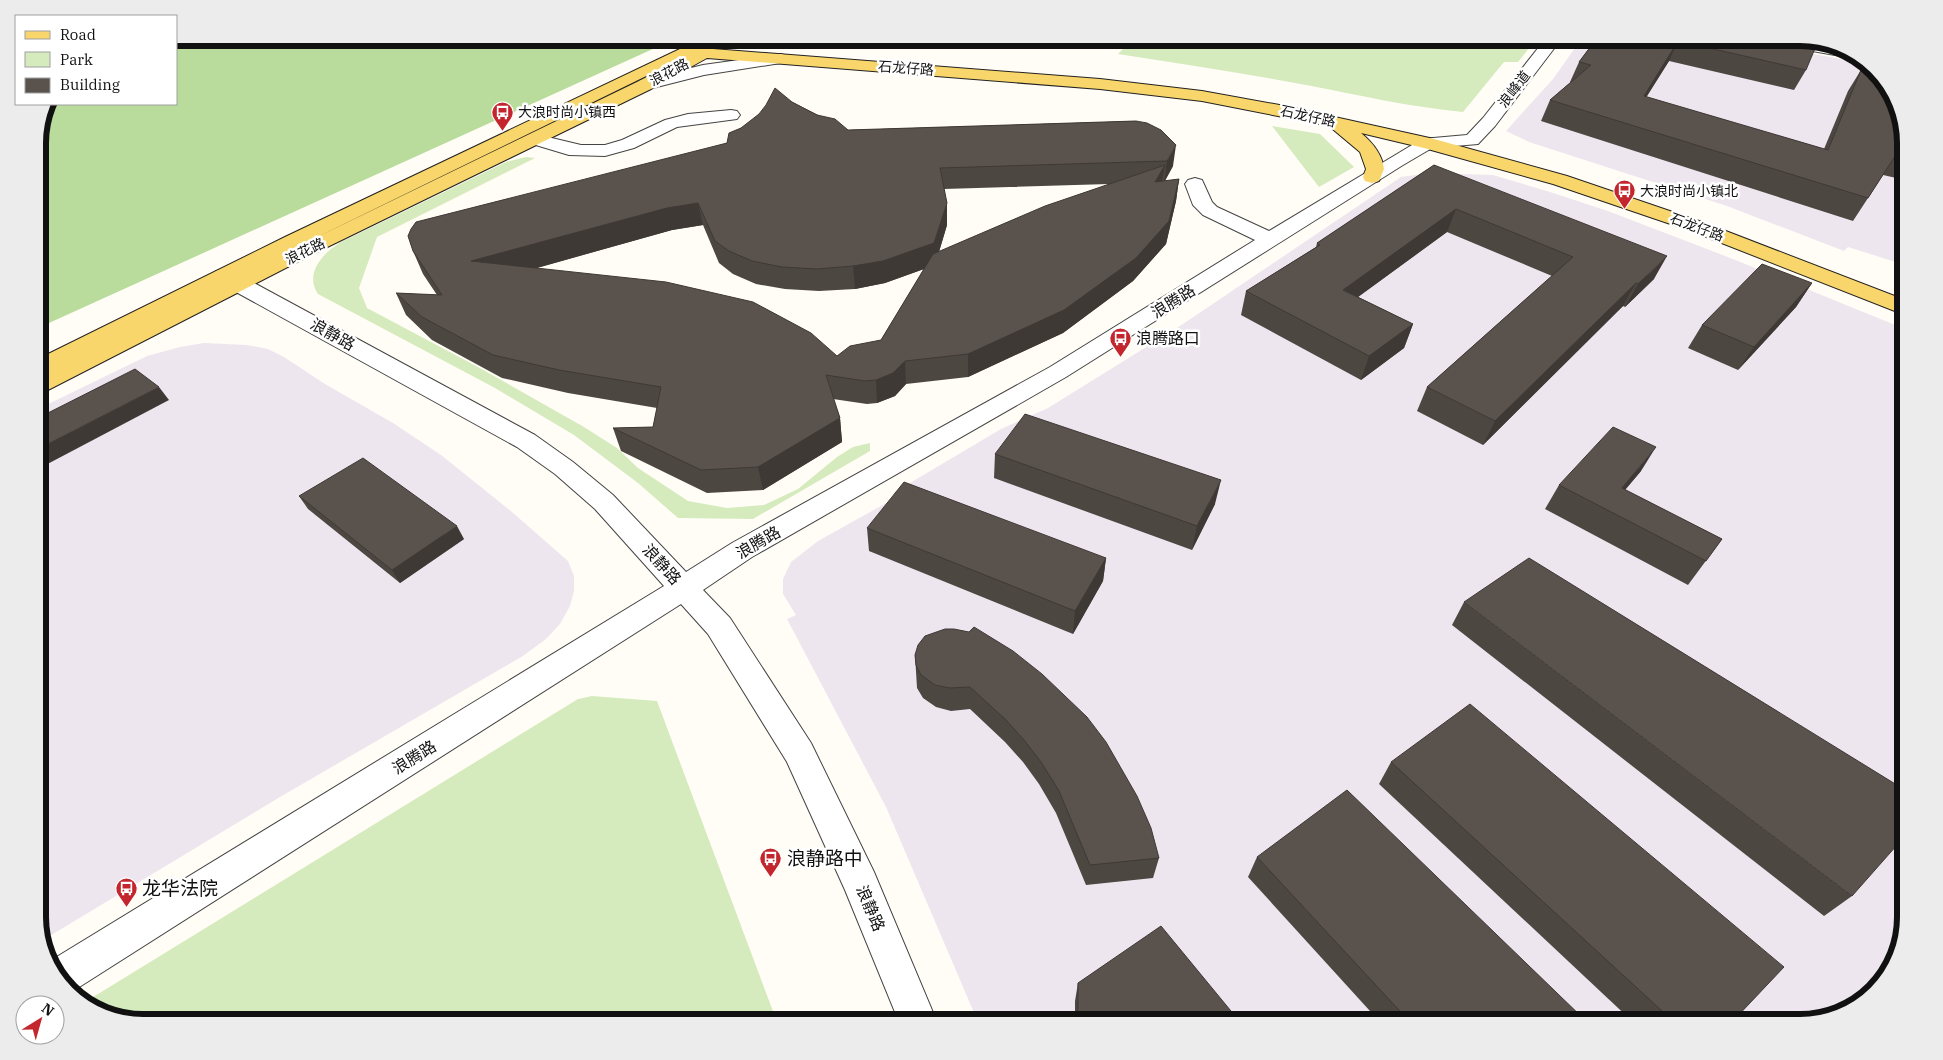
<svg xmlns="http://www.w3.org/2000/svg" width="1943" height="1060" font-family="'IBM Plex Serif','Noto Sans SC',serif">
<rect width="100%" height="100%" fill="#fffdf5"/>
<g fill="#eee6ef">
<path d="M1582,38h144l137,25 25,22 17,51v129l-57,-18 -4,4 -117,-45 -198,-64 -23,-11 47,-52z"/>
<path d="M1429,173l64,2 57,17 58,19 125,48 172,70v588l-11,47 -36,41 -58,17h-822l-92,-215 -99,-188 9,-4 -13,-21v-15l8,-17 27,-21 79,-44 -4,-4 108,-64 47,-21 132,-82 221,-149z"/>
<path d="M204,343l43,2 21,4 16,8 41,27 68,39 48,32 71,57 56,49 6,15v15l-4,15 -10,18 -14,15 -23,17 -243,141 -237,143 -5,-16v-515l109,-53 33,-9z"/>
</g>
<g fill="#d5ebbd">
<path d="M1134,38h403l-19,24h-14l-41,50c-53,-5 -105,-17 -157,-27 -63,-12 -125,-21 -188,-31z"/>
<path d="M1272,126l48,8 34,33 -35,20z"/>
<path d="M526,157l9,1 -158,79 -18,51 8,20 111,59 106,60 33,21 21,20 50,33 39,7 37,-3 34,-16 39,-32 16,-10 17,-4v8l-117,68 -75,-1 -40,-35 -64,-48 -79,-47 -177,-94c-14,-21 5,-41 23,-52l165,-80z"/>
<path d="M592,696l65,5 120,321h-634l-47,-11 -11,-9 493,-303z"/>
</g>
<path fill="#b9dc9c" d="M176,38h501l-639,290v-192l7,-32h131z"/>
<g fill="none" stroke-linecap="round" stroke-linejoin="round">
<defs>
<g id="minor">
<path d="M1546,38h16l-67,88 -17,18 -46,4 -29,17 -337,212 -314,180 -49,33 27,28 81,125 63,129 63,150h-38l-54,-132 -58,-128 -79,-128 -27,-30 -608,387 -18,-16 -5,-14 614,-375 -69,-77 -40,-35 -38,-27 -301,-166 -3,-5 3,-5 8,-1 8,1 303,164 38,27 40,33 73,77 46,-29 318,-176 205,-127 -52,-25 -10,-10 -8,-21 3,-4 7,-2 7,2 10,22 5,5 52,24 153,-92 45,-4 16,-17z"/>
<path d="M1760,38c20,0 69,1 87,11 3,1 7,5 9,8l-4,1 -85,-15 -6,-2z"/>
<path d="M781,54l6,2 2,3 -2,3 -83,13 -59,15 -6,-1 -2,-4 2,-4 64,-16z"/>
<path d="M731,110l6,1 3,4 -3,4 -60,8 -43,21 -29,8 -36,-1 -40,-12 -3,-4 3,-4 6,-1 46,11h24l17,-5 43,-20 23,-6z"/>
</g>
<path id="major" d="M703,38l7,1 3,10 387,30 102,12 83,15 149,33 133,37 138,47 200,77v15l-214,-84 -138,-47 -129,-36 -63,-15c12,10 21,21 23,36l-5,12 -7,2 -7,-2 -2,-4 3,-8 -6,-17 -31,-26 -127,-25 -102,-12 -393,-31 -56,31 -336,164 -269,138 -8,3v-18l4,-2 -4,1v-16l247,-122zM683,58l-44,23 -330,160z"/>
</defs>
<use href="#minor" stroke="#444" stroke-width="2"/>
<use href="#major" stroke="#222" stroke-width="2"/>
<use href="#minor" fill="#fff" fill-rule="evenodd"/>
<use href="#major" fill="#f9d66b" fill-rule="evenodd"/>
</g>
<g fill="#4d4742" fill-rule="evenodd">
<path d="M1597,38h178l31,32 -12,20 -125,-29 -23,36 178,52 24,-58 13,-21 44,66v44l-22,-5 -30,46 -312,-100 9,-21 21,-18h-1l9,-20z"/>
<path d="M792,102l56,28 288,-9 37,45 -8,15 14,-2 -3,22 -10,43 -33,37 -70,52 -95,44 -62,7 -11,12 -18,7 -10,1 -34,-5 7,19 2,24 -79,48 -56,3 -86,-42 -8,-23 40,-1 4,-19 -89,-15 -66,-15 -70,-38 -26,-25 -10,-22 41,2 -14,-21 -10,-23 314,-108 14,-15zM1109,184l-170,68 8,-27 -3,-36zM703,225l16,38 14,11 23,10 29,5 34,2 36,-2 30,-6 39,-14 -43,71 -44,16 -301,-88 136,-38z"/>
<path d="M1434,165l220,114 -29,28 -2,-1 -140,139 -66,-34 10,-24 125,-111 -105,-44 -89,65 55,27 -9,24 -43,32 -120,-65 5,-24 70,-44 1,-4z"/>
<path d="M1812,283l-16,24 -58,63 -50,-22 14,-23z"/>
<path d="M995,454l220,50 -23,46 -198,-72z"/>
<path d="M1641,471l-16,19 97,49 -34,46 -143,-76 14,-24z"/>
<path d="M299,496l165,43 -64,44 -92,-74z"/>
<path d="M867,528l239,30 -3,23 -30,53 -204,-83z"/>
<path d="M1464,602l388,294 -28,20 -372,-291z"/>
<path d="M925,636l234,222 -6,20 -67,7 -30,-72 -17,-29 -16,-22 -18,-20 -35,-33 -19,2 -15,-4 -13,-9 -6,-10 -2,-33z"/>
<path d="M1391,762l341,260h-99l-254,-238z"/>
<path d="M1257,857l330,165h-207l-132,-145z"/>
<path d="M1078,983l162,39h-165v-21z"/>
</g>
<g fill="#3f3936">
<path d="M1678,41l-9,20 -35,56 10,-21z"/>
<path d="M1176,145l-3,21 -9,16 3,-21z"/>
<path d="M1165,165l-4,22 -6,-5z"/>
<path d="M1179,179l-3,22 -10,43 -33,37 -70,52 -95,44v-23z"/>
<path d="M698,203l5,22 -31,5 -192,54 -9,-23 196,-53z"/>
<path d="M947,203v22l-12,40 -50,18 -30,6 -2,-23z"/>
<path d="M1456,209l-9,23 -111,81 7,-23z"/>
<path d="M1667,256l-13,23 -29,28 13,-23z"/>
<path d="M1636,283l-13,23 -140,139 12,-24z"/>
<path d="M1812,283l-16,24 -58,63 16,-23z"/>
<path d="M1413,324l-9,24 -43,32 8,-24z"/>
<path d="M905,361l1,23 -11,12 -18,7 -1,-23z"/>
<path d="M159,387l10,13 -131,69v-20z"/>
<path d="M840,418l2,24 -79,48 -5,-23z"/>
<path d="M1656,447l-15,24 -34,40 15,-23z"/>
<path d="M1221,480l-6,24 -23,46 5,-24z"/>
<path d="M457,526l7,13 -64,44 -8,-13z"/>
<path d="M1106,558l-3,23 -30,53 2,-23z"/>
</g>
<g fill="#5a524d" stroke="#3f3936">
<path d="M1597,38h178l41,8 -10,24 -128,-29 -34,55 184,54 33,-80 14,4 13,11 17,51v19l-8,-2 -29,45 -318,-98 41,-35 -12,-3z"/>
<path d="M775,88l17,14 25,13 18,4 13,11 288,-9 11,2 14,7 15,15 -9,16 -227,7 7,35 -13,40 -51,18 -30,5 -36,3 -35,-2 -30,-6 -23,-10 -14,-10 -17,-38 -31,5 -196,53 195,21 87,20 58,31 26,23 13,-10 31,-6 52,-86 112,-48 120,-41 -10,17 24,-3 -10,42 -33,37 -72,52 -96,44 -63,7 -12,12 -17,7 -11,1 -39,-6 14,43 -82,49 -57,3 -88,-42 40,-1 8,-40 -102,-17 -66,-15 -71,-38 -26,-24 46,2 -29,-44 -5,-15 3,-7 5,-7 311,-79 2,-10 12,-5 18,-14 7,-9z"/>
<path d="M1434,165l233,91 -29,28 -2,-1 -141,138 -68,-34 146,-130 -117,-48 -113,81 70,34 -44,32 -123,-65 74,-46 -3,-2z"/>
<path d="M1762,264l50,19 -58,64 -52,-22z"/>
<path d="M135,369l24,18 -121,62v-31z"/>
<path d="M1025,414l196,66 -24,46 -202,-72z"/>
<path d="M1613,427l43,20 -34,41 100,51 -16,22 -147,-76z"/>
<path d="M363,458l94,68 -65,44 -93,-74z"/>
<path d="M904,482l202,76 -31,53 -208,-83z"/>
<path d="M1529,558l376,232v46l-53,60 -388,-294z"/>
<path d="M974,627l39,24 29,23 45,43 19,25 31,54 14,32 8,30 -69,7 -31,-74 -18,-29 -17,-22 -18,-20 -36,-33 -20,1 -15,-3 -14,-10 -5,-10 -1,-10 3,-10 7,-9 20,-7h9l15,3z"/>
<path d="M1470,704l314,263 -52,55h-58l-283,-260z"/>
<path d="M1347,790l240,232h-177l-153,-165z"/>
<path d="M1161,926l79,96h-162v-39z"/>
</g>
<defs>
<symbol id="bus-pin" viewBox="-11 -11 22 30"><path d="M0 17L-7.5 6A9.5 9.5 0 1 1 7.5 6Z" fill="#c4262e" stroke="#fff"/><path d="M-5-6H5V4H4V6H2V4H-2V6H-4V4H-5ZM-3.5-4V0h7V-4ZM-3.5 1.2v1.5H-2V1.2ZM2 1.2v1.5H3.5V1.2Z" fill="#fff"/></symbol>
</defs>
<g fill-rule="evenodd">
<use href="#bus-pin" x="490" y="100" width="25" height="34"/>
<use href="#bus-pin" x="1612" y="178" width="25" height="34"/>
<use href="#bus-pin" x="1108" y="326" width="25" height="34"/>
<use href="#bus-pin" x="758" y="846" width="25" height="34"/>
<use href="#bus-pin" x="114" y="876" width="25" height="34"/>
</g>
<g text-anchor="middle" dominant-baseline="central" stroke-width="5" stroke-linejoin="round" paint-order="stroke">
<g font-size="14" fill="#111" stroke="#fff">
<text transform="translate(906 68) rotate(4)">石龙仔路</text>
<text transform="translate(669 72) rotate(-28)">浪花路</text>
<text transform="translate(1514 89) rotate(-52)">浪峰道</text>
<text transform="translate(1308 116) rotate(12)">石龙仔路</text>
<text transform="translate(1697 227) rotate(20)">石龙仔路</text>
<text transform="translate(305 251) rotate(-26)">浪花路</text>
</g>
<g font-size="14" fill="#111" stroke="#fff" text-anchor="start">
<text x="518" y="112">大浪时尚小镇西</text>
<text x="1640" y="191">大浪时尚小镇北</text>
</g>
<g font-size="16" fill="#111" stroke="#fff">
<text transform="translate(1173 301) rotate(-32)">浪腾路</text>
<text transform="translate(333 334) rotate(29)">浪静路</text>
<text transform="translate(758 542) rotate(-30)">浪腾路</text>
<text transform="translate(662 564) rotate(48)">浪静路</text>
<text transform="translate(414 757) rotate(-32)">浪腾路</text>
<text transform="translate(871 908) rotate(67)">浪静路</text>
</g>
<g font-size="16" fill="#111" stroke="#fff" text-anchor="start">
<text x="1136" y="338">浪腾路口</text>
</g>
<g font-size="19" fill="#111" stroke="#fff" text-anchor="start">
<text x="787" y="858">浪静路中</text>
<text x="142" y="888">龙华法院</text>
</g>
</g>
<path d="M0 0H1943V1060H0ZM143 46H1800A97 97 0 0 1 1897 143V917A97 97 0 0 1 1800 1014H143A97 97 0 0 1 46 917V143A97 97 0 0 1 143 46Z" fill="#ececec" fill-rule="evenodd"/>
<path fill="none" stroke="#111" stroke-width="6" d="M143 46H1800A97 97 0 0 1 1897 143V917A97 97 0 0 1 1800 1014H143A97 97 0 0 1 46 917V143A97 97 0 0 1 143 46Z"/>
<rect x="15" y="15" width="162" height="90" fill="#ffffff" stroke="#a0a0a0"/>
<rect x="25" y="31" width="25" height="8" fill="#f9d66b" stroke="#a0a0a0"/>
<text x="60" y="40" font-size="15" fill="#111111">Road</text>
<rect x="25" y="52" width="25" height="15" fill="#d5ebbd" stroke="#a0a0a0"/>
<text x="60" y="65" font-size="15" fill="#111111">Park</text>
<rect x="25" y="78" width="25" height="15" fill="#5a524d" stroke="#a0a0a0"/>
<text x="60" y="90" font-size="15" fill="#111111">Building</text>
<g transform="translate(40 1020) rotate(37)"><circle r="24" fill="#ffffff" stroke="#a0a0a0"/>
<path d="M0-4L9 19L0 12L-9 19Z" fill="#c4262e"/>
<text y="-8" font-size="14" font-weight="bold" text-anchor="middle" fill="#111111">N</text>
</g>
</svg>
